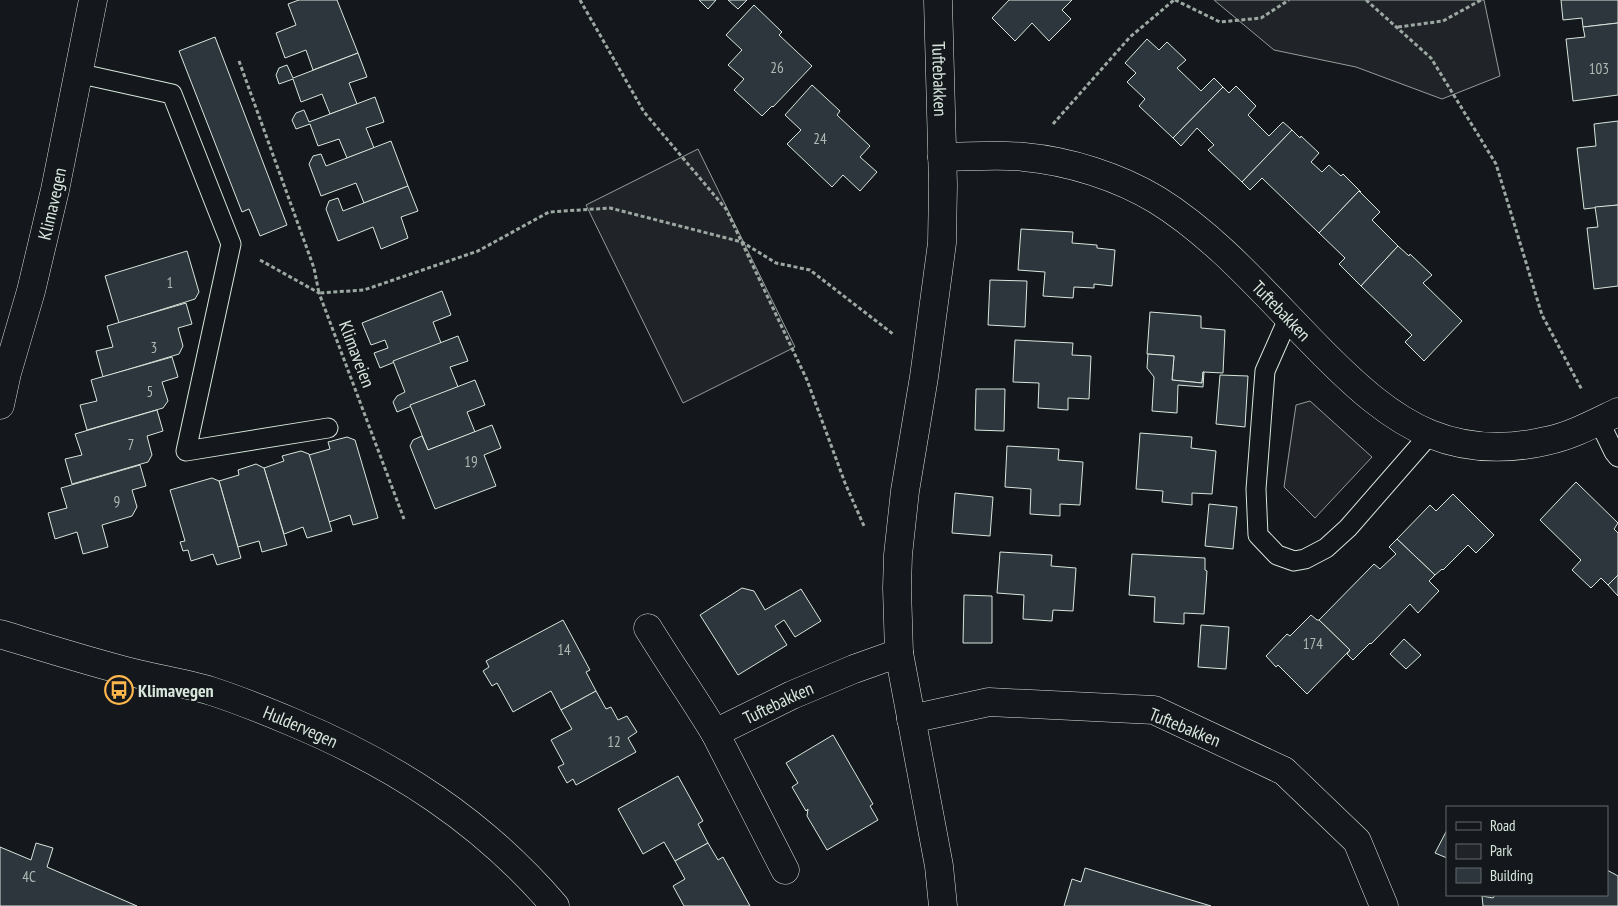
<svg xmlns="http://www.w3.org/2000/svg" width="1618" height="906" font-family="'PT Sans Narrow',sans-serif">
<rect width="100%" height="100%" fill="#14181c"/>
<g fill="#202428" stroke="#939e99">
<path d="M1214,0h270l16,76 -58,23 -86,-32 -82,-17z"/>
<path d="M698,149l97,198 -112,56 -97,-198z"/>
<path d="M1310,401l62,56 -57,61 -31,-31 12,-82z"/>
</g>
<g fill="#2c363c" stroke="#d8e6dc">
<path d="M299,0h38l21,53 -45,17 -7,-20 -21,8 -9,-25 20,-8 -8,-21z"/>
<path d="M699,0h17l-8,9z"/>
<path d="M728,0h19l-9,9z"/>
<path d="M1009,0h63l-10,10 9,9 -22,22 -17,-18 -17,18 -23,-23z"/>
<path d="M1561,0h57v23l-35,4 -1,-9 -19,2z"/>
<path d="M754,5l28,27 -3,3 33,31 -39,41 -1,-1 -10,10 -28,-26 10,-11 -16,-14 14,-15 -16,-15z"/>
<path d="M1618,23v72l-45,6 -7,-62 19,-2 -2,-10z"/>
<path d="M215,37l72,188 -27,11 -11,-27 -7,3 -63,-161z"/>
<path d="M1147,39l12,11 8,-8 19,18 -9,8 24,23 13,-13 9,9 -50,51 -34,-32 6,-7 -18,-17 9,-9 -11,-10z"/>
<path d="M358,53l9,24 -18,6 8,21 -27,10 -8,-20 -21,8 -8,-23 -14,5 -3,-9 3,-7 8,-3 6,13z"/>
<path d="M812,85l28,26 -3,4 33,31 -10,11 17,15 -17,19 -17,-16 -11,12 -45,-43 14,-14 -16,-15z"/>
<path d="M1236,86l20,20 -8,9 21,21 14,-14 9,8 -50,52 -34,-32 6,-5 -17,-17 -16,18 -8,-8 50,-51 6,6z"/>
<path d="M375,97l9,25 -18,6 8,20 -27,10 -8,-19 -21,7 -8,-22 -14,5 -4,-9 4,-7 8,-3 5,12z"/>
<path d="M1618,121v84l-34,4 -7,-61 19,-2 -2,-22z"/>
<path d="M1292,130l8,8 1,-2 18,17 -8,9 11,10 7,-7 12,11 2,-2 18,18 -2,-1 -40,42 -57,-55 -12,12 -8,-8z"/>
<path d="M391,141l17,45 -44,17 -8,-20 -35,13 -12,-32 4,-8 8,-2 5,12z"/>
<path d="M408,186l10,25 -17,6 7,21 -27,11 -8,-22 -35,14 -12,-32 3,-8 9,-3 5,13z"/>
<path d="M1359,191l21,21 -8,8 26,26 -37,40 -22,-22 6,-6 -26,-25z"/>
<path d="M1618,205v81l-24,3 -7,-61 11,-1 -3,-20z"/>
<path d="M1021,229l52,3 -1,11 25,2v3l18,2 -3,36 -18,-2v4l-20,-1 -1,11 -30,-2 2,-24 -27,-2z"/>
<path d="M1398,246l11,10 1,-2 22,21 -9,8 39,38 -38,40 -19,-19 7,-7 -51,-49z"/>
<path d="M187,251l12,41 -4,7 -76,24 -14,-47z"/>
<path d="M990,280l37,1 -2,46 -37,-2z"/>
<path d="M442,291l9,24 -18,7 8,21 -61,25 -6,-15 14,-5 -3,-8 -14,5 -9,-22z"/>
<path d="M186,303l6,21 -14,4 5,18 -4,8 -76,23 -7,-26 17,-4 -6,-21z"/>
<path d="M1150,312l51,4v12l24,2 -2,43 -20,-1 -1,11 -30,-3 2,-24 -27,-2z"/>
<path d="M458,336l10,25 -18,6 8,20 -61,25 -4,-10 4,-6 8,-4 -12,-31z"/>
<path d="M1015,340l58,3 -1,12 19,1 -2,43 -21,-1v12l-30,-2 1,-25 -26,-1z"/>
<path d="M1148,354l26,2 -2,24 30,3 1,-11h1l-1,15 -25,-2 -1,28 -25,-2 2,-34 -7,-9z"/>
<path d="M172,357l6,20 -16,5 6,19 -5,7 -76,22 -7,-25 17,-4 -6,-21z"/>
<path d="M1220,375l28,1 -3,51 -29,-3z"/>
<path d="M475,380l10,25 -18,7 8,20 -47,18 -18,-45z"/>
<path d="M976,389h29l-1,42 -29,-1z"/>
<path d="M157,410l6,21 -16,5 5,19 -4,7 -76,22 -7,-25 17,-4 -7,-21z"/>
<path d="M492,425l9,23 -17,7 12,31 -61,23 -25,-63 3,-6 9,-4 6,14z"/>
<path d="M1140,433l52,4 -1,11 25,3 -4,43 -20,-1v12l-30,-3 1,-11 -27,-2z"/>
<path d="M347,437l8,3 23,78 -25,7 -3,-10 -21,7 -20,-67 21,-6 -2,-7z"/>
<path d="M1007,446l52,3 -1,11 25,2 -3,43 -20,-1v12l-30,-2 1,-25 -26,-2z"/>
<path d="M301,451l8,3 23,77 -25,7 -4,-11 -19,7 -20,-66 20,-7 -2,-5z"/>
<path d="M256,464l8,4 23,77 -25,7 -3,-11 -21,6 -19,-66 20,-6 -1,-5z"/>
<path d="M140,465l6,21 -14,4 5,17 -5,9 -30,9 6,22 -25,7 -6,-22 -22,7 -7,-26 19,-5 -6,-20z"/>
<path d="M212,478l7,3 22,77 -24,7 -4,-11 -22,7 -3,-11 -5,1 -3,-9 5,-1 -15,-51z"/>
<path d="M1576,482l42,41 -4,6 4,4v42l-10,10 -7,-7 -10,10 -19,-18 9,-10 -41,-40z"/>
<path d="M955,493l38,4 -3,39 -38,-3z"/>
<path d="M1453,494l41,41 -18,18 -8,-8 -25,25 -1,-1 -7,6 -38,-36 33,-34 6,6z"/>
<path d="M1209,504l28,3 -4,42 -28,-3z"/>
<path d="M1397,539l38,36 -6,6 10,10 -21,22 -8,-9 -39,40 -1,-1 -17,17 -6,-6 3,-4 -31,-30 55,-56 6,5 16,-15 -7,-7z"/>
<path d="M1000,552l52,3 -1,11 25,2 -3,43 -20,-1 -1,11 -29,-2 1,-24 -27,-2z"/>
<path d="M1132,554l73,4v12l2,1 -3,43 -20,-1v11l-30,-2 1,-25 -26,-2z"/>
<path d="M1618,575v21l-10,-11z"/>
<path d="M742,588l12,3 11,19 36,-21 20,32 -26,16 -11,-17 -9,6 12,19 -49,30 -38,-60z"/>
<path d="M964,595l28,1v47h-29z"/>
<path d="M1311,615l6,5h2l31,30 -43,44 -29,-29 -2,2 -10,-11 21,-22 3,2z"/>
<path d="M563,620l27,50 -4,2 10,19 -35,19 -10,-19 -38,21 -16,-29 -5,3 -9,-15 6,-4 -3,-6z"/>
<path d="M1201,625l28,2 -3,42 -28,-2z"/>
<path d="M1404,639l17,16 -15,14 -16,-15z"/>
<path d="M596,691l10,18 5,-2 7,13 9,-4 10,16 -9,6 8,14 -60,33 -3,-6 -6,4 -9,-16 6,-3 -13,-24 21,-11 -11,-19z"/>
<path d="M833,735l40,69 -3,2 8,14 -51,30 -20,-34 1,-7 -2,2 -14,-24 6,-4 -12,-20z"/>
<path d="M678,776l25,45 -5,3 10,19 -33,18 -11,-19 -21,12 -25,-45z"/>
<path d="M1447,830v28l-12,-5z"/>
<path d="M36,843l17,5 -6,19 90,39h-137v-59l31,13z"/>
<path d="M708,843l10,17 5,-3 27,49h-66l-11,-20 12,-7 -10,-18z"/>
<path d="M1085,868l126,38h-147l8,-27 9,3z"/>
<path d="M1607,870l11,6v30h-135l-1,-10 11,2 2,-3h112z"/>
</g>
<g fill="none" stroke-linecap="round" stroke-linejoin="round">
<defs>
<g id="service">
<path d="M77,73l95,21 59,150 -45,207 142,-23"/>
<path d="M1288,319l-23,52 -9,118 2,46 19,20 17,6 11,-2 21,-11 22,-20 82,-94"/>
<path d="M1599,421l15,31 4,5"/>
</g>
<g id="minor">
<path id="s1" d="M938,0l5,185 -1,58 -18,134 -19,114 -7,64 -1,33 2,65 40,213 4,40"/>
<path id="s2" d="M942,157c27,0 55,-3 82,0 45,4 95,20 133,43 63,39 115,102 167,154 31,31 65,63 106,80 37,15 77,16 116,7 25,-5 49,-18 72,-29"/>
<path id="s3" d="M0,405l7,-32 24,-82 24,-101 38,-190"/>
<path d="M648,628c22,36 46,70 67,105"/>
<path id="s4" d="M0,634c43,13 87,27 130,38 27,7 55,11 81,19 28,9 55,20 81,31 103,43 190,99 263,184"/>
<path d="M911,719l78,-17 165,8 130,61 73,70 27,65"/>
<path id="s5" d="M785,870l-70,-137 77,-38 62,-26 45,-16"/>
</g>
</defs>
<use href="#service" stroke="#d8e6dc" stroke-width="21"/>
<use href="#minor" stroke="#d8e6dc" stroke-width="29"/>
<g stroke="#9da8a2" stroke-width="3" stroke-dasharray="4 2.5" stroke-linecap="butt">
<path d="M580,0l64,112 82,97 81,171 38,103 19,43"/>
<path d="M1175,0l45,22 41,-4 28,-18"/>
<path d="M1366,0l65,58 65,106 46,151 40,75"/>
<path d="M1398,27l45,-6 38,-21"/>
<path d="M239,61l75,207 5,25 45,-3 114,-39 71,-39 61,-4 132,34 34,21 34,7 83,64"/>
<path d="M1053,124l77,-87 44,-37"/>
<path d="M260,260l59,33 85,226"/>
</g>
<use href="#service" stroke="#14181c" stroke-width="19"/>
<use href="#minor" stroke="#14181c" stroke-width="28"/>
</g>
<defs>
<symbol id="bus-ring" viewBox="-11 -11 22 22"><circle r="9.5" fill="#14181c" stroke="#ffb74d" stroke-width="1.5"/><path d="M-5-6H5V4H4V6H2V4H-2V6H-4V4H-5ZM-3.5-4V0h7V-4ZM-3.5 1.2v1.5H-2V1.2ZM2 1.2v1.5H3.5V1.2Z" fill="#ffb74d"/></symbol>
</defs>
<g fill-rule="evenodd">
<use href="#bus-ring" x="103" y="674" width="32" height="32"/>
</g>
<g text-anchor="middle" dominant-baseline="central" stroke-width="4" stroke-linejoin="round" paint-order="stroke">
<g font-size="15" fill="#adbab4">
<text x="777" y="67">26</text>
<text x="1599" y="68">103</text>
<text x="820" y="138">24</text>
<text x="170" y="282">1</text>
<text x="154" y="347">3</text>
<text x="150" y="391">5</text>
<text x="131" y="444">7</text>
<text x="471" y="461">19</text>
<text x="117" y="501">9</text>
<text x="1313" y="643">174</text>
<text x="564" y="649">14</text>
<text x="614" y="741">12</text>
<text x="29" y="876">4C</text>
</g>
<g font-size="18" fill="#d8e6dc" stroke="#14181c">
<text stroke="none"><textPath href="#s1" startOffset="79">Tuftebakken</textPath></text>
<text stroke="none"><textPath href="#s3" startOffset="208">Klimavegen</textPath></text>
<text stroke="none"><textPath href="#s2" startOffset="390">Tuftebakken</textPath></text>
<text transform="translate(357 354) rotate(69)">Klimaveien</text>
<text stroke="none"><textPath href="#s5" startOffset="224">Tuftebakken</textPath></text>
<text stroke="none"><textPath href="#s4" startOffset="315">Huldervegen</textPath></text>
<text transform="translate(1185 727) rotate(22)">Tuftebakken</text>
</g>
<g font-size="18" font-weight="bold" fill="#d8e6dc" stroke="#14181c" text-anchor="start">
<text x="138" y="690">Klimavegen</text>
</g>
</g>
<rect x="1446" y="806" width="162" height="90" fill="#14181c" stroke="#626a69"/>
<rect x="1456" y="822" width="25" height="8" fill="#14181c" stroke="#626a69"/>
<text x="1490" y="831" font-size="15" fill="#d8e6dc">Road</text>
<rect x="1456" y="844" width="25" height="15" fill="#202428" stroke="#626a69"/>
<text x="1490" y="856" font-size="15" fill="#d8e6dc">Park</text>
<rect x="1456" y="868" width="25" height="15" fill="#2c363c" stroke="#626a69"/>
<text x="1490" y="881" font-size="15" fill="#d8e6dc">Building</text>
</svg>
